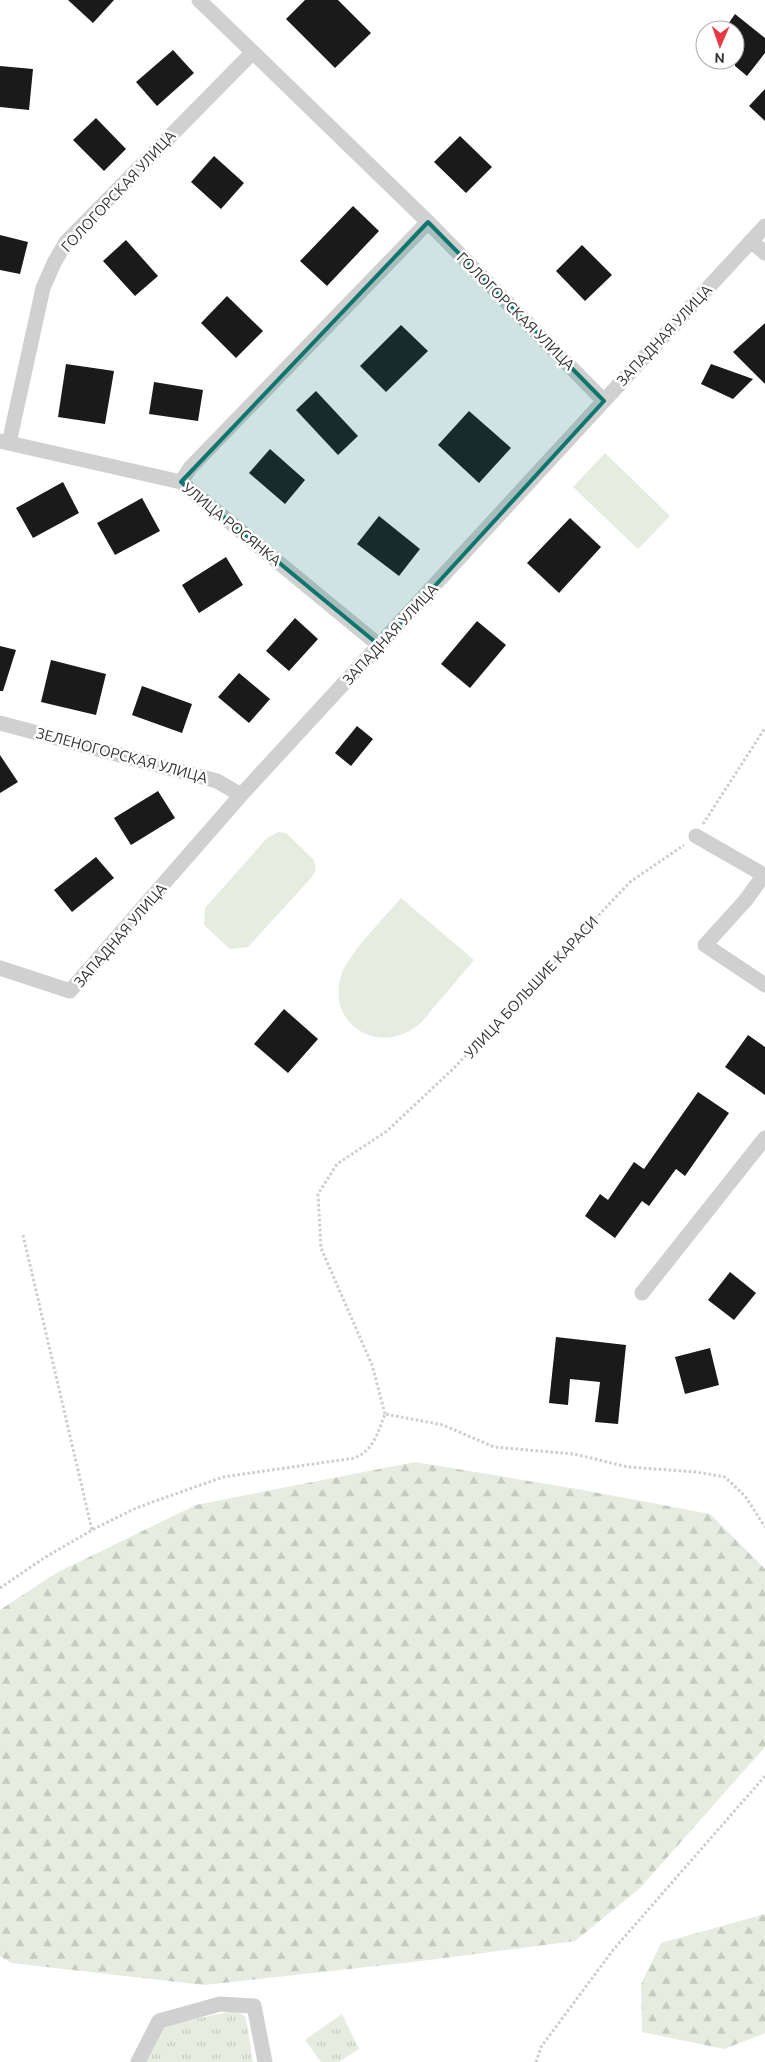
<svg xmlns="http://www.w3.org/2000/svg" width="765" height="2062" font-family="Ubuntu,sans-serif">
<defs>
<pattern id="grass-tufts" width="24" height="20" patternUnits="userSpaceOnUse" patternTransform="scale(1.25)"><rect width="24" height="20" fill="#e6ecdf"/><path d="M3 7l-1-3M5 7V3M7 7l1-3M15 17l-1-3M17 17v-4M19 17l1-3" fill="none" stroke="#c6cbc0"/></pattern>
<pattern id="forest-firs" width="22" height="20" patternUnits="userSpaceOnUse" patternTransform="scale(1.25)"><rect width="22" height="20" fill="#e6ecdf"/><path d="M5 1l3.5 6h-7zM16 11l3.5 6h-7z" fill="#c6cbc0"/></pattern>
</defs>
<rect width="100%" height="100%" fill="#fff"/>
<g fill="url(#grass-tufts)">
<path d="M238,2010l8,8 7,44h-108l20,-37z"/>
<path d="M342,2014l17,35 -20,13h-18l-16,-22z"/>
</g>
<g fill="url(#forest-firs)">
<path d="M415,1462l168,28 127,24 55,55v178l-125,141 -65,53 -154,20 -217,24 -193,-22 -11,-7v-346l56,-37 140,-68z"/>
<path d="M765,1914v119l-41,16 -82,-17 -1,-48 20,-41z"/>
</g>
<g fill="#e6ecdf">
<path d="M605,453l65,63 -32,33 -65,-62z"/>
<path d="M278,832l8,1 28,27 2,10 -4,7 -64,70 -18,2 -26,-24 1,-17 62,-70z"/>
<path d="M401,898l73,62c-13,15 -26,31 -39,46 -6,6 -11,15 -18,20 -39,30 -91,-2 -76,-50 6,-21 45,-60 60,-78z"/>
</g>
<g fill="#1a1a1a">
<path d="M68,0h46l-21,23z"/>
<path d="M305,0h33l33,33 -36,35 -49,-49z"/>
<path d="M735,14l30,24v15l-18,23 -12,-10v-36h-11z"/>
<path d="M173,50l21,23 -37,33 -21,-24z"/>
<path d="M0,66l33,3 -4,41 -29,-3z"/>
<path d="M765,89v32l-16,-15z"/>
<path d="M96,118l30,31 -22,22 -31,-31z"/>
<path d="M460,136l32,31 -26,26 -32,-31z"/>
<path d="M214,156l30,27 -23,26 -30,-27z"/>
<path d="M353,206l26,25 -52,55 -27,-25z"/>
<path d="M0,235l28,7 -8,32 -20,-4z"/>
<path d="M126,240l32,36 -23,20 -32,-35z"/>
<path d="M582,245l30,30 -27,26 -29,-30z"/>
<path d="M227,296l36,35 -27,27 -35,-35z"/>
<path d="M765,323v61l-32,-32z"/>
<path d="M401,325l27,26 -42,41 -26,-26z"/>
<path d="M66,364l48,7 -9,53 -47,-7z"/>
<path d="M711,364l42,15 -20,20 -32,-15z"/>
<path d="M154,382l49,8 -5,31 -49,-7z"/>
<path d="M316,391l42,45 -20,19 -42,-45z"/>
<path d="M469,411l42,37 -32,35 -41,-38z"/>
<path d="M270,449l35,31 -20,24 -36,-31z"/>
<path d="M63,482l16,31 -46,25 -17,-30z"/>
<path d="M142,498l18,33 -45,24 -18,-32z"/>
<path d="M379,516l41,33 -21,27 -42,-32z"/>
<path d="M570,518l31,29 -42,46 -32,-30z"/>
<path d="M226,557l17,28 -44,28 -17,-28z"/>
<path d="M295,618l23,21 -29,32 -23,-20z"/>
<path d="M477,621l29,24 -36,43 -29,-24z"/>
<path d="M0,646l16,4 -13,41h-3z"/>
<path d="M51,660l55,14 -10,41 -55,-13z"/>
<path d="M239,673l31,26 -21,24 -31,-26z"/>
<path d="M142,686l50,18 -10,29 -50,-18z"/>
<path d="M357,726l16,13 -22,27 -16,-13z"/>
<path d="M0,755l18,27 -18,11z"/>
<path d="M158,791l17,27 -44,27 -17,-27z"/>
<path d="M96,857l18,21 -42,34 -18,-22z"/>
<path d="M284,1009l34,30 -30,34 -34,-29z"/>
<path d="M748,1035l17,12v48l-40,-28z"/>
<path d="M698,1092l31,21 -44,63 -9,-7 -27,37 -7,-5 -27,37 -30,-22 15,-22 8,6 26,-38 10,7z"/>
<path d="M730,1272l26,21 -22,27 -26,-20z"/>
<path d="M556,1337l70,8 -8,79 -23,-2 5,-40 -30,-3 -2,26 -19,-2z"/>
<path d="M710,1348l9,37 -34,9 -10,-37z"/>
</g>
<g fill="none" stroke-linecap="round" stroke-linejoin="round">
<g stroke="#cdcdcd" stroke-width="3" stroke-dasharray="2.5 2.5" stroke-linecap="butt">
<path d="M703,824l62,-96"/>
<path d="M23,1235l69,295"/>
<path d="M385,1414l-13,-49 -51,-117 -3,-54 19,-30 50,-33 67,-63 176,-186 54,-37"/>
<path d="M0,1588l44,-30 48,-28 44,-22 87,-31 132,-19c20,-9 22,-25 30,-44l58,11 51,22 80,7 54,13 68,5 29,5 20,19 20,31"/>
<path d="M536,2062l5,-15 72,-97 152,-174"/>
</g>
<g stroke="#d0d0d0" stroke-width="15">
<path d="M199,0l229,222 176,179"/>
<path d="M751,241l14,12"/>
<path d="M0,441l181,41 199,164"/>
<path d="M9,443l34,-155 11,-25 12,-21 187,-190"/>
<path d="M181,482l9,-14 238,-246"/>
<path d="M0,723l217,58 24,14"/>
<path d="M696,836l68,39 -19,26 -40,44 60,40"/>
<path d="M0,968l70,23 171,-196 524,-569"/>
<path d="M642,1293l123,-155"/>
<path d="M138,2062l21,-41 61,-17 34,2 11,56"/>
</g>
</g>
<path fill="#0f766e" fill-opacity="0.2" stroke="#0f766e" stroke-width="4" stroke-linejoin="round" d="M428,222l176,179 -224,245 -199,-164z"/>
<g text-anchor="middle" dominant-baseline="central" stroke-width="5" stroke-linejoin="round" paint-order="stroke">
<g font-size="15" fill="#333" stroke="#fff">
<text transform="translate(118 191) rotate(-47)">ГОЛОГОРСКАЯ УЛИЦА</text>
<text transform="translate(516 311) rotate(45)">ГОЛОГОРСКАЯ УЛИЦА</text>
<text transform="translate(664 335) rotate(-47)">ЗАПАДНАЯ УЛИЦА</text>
<text transform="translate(232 524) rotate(39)">УЛИЦА РОСЯНКА</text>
<text transform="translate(390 634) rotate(-47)">ЗАПАДНАЯ УЛИЦА</text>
<text transform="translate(122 755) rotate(15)">ЗЕЛЕНОГОРСКАЯ УЛИЦА</text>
<text transform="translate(120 935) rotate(-49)">ЗАПАДНАЯ УЛИЦА</text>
<text transform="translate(531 987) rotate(-47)">УЛИЦА БОЛЬШИЕ КАРАСИ</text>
</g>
</g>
<g transform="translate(720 45) rotate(182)"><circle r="24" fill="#ffffff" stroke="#adadad"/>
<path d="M0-4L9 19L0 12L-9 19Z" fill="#e63946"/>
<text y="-8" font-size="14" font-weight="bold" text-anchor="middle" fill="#333333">N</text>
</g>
</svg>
